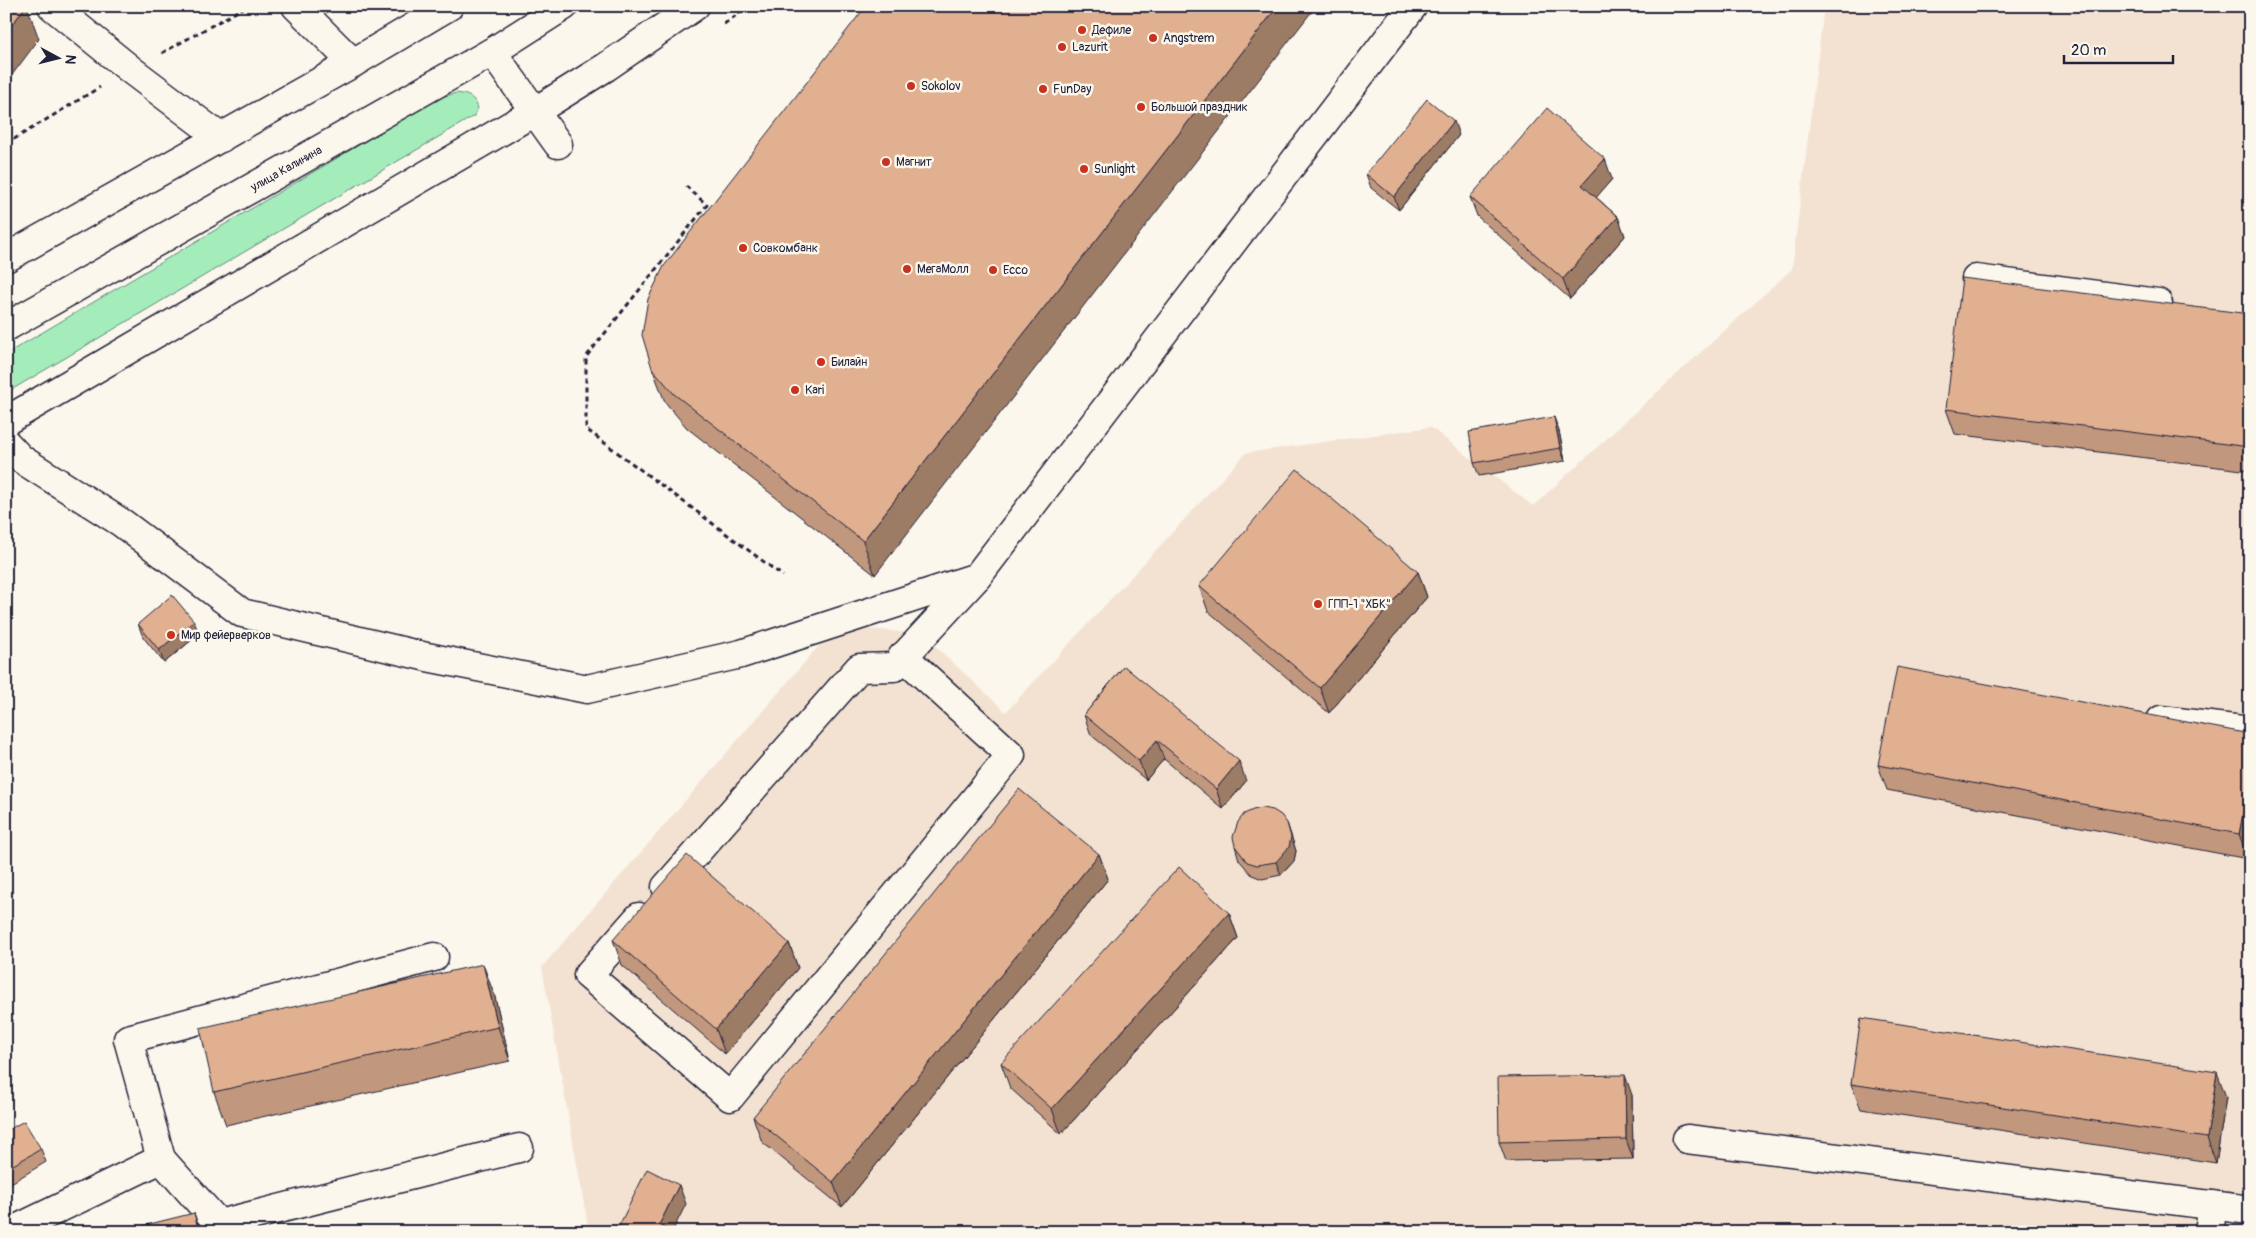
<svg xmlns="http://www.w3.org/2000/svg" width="2256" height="1238" font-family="Pangolin,sans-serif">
<rect width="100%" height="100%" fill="#fbf7ec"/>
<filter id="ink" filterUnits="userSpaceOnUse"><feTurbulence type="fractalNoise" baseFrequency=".02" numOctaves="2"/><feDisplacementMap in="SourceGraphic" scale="10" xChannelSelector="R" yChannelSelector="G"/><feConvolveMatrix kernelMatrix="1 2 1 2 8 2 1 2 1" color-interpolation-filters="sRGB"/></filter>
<g filter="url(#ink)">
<path fill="#f3e2d1" d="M1824,6h426v1226h-1661l-47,-265 294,-341 86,8 84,78 240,-259 184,-26 103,79 259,-237z"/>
<path fill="#a4edbb" stroke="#63887b" d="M457,93c11,2 17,3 21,15l-4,8 -468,277v-39l434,-257z"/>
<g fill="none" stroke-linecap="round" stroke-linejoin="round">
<defs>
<g id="minor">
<path d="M52,6l79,64 90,68"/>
<path d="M296,6l57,57"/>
<path d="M492,52l66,92"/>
<path d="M1976,279l182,24"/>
<path d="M6,421l528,-309 72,-45 89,-61"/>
<path d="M6,443l15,16 101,64 120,90 185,44 160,32 154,-35 236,-77 436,-571"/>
<path d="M2161,720l89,11"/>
<path d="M666,887l193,-219 35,-1 81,-88"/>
<path d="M639,917l-51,58 142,122 281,-342 -108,-99"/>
<path d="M1687,1139l563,71"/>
<path d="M161,1159l58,65 300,-76"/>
<path d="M10,1232l151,-73 -33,-120 306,-82"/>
<path d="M2209,1232l4,-27"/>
</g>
<g id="major">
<path d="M6,258l347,-195 96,-57"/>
<path id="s1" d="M6,327l486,-275 72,-46"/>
</g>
</defs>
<use href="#minor" stroke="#22223b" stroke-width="31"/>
<use href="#major" stroke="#22223b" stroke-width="31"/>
<g stroke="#22223b" stroke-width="3" stroke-dasharray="5 4" stroke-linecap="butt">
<path d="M724,24l25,-18"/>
<path d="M162,53l85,-47"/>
<path d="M6,144l94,-57"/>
<path d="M686,186l21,19 -121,152v72l197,147"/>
</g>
<use href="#minor" stroke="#fbf7ec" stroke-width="28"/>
<use href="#major" stroke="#fbf7ec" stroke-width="28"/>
</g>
<g fill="#c1977d" stroke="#22223b">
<path d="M866,6l9,569 -188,-147 -22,-26 -13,-34z"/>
<path d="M1459,135l-60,75 -28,-22 -5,-14z"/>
<path d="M1612,179l-16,18 22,20 7,19 -55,63 -93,-83 -7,-19z"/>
<path d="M2250,314v157l-295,-37 -9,-25z"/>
<path d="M1559,431l6,30 -86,15 -5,-13z"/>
<path d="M1418,572l9,25 -98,116 -121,-102 -9,-25z"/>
<path d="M138,624l61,10 -35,29 -21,-26z"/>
<path d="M1124,666l122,115 -23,28 -59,-50 -18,21 -55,-45 -7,-20z"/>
<path d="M2250,734v118l-2,7 -361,-69 -9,-25z"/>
<path d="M1287,823l9,28 -2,10 -13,14 -19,4 -10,-4 -13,-15 -4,-14z"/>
<path d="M1099,854l9,25 -266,328 -80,-65 -9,-25z"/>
<path d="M1229,913l9,25 -177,196 -51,-46 -9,-25z"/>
<path d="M613,940l176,3 9,25 -73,86 -103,-89z"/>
<path d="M495,997l15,64 -284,64 -12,-33z"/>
<path d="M1851,1084l375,13 -10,66 -355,-54z"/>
<path d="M1632,1095l1,64 -127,2 -7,-19z"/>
<path d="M6,1131l35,18 5,13 -40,24z"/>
</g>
<g fill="#9d7b66" stroke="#22223b">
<path d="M26,6h1l12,33 -33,44v-50z"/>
<path d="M1278,6h38l-441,569 -12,-34z"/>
<path d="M1454,121l5,14 -60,75 -5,-13z"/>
<path d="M1605,159l7,20 -22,26 -8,-20z"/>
<path d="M1618,217l7,19 -55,63 -7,-20z"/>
<path d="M1554,417l5,14 6,30 -5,-13z"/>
<path d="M1418,572l9,25 -98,116 -9,-25z"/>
<path d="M194,621l5,13 -35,29 -5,-13z"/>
<path d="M1157,740l7,19 -18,21 -7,-19z"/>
<path d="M1239,761l7,20 -23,28 -7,-20z"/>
<path d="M2250,779v73l-2,7 -9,-25z"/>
<path d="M1287,823l9,28 -2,10 -13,14 -5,-13z"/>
<path d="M1099,854l9,25 -266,328 -9,-25z"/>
<path d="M1229,913l9,25 -177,196 -9,-25z"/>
<path d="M789,943l9,25 -73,86 -9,-25z"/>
<path d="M483,964l12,33 15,64 -12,-34z"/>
<path d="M2217,1072l9,25 -10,66 -9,-25z"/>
<path d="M1625,1075l7,20 1,64 -7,-20z"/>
<path d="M679,1185l7,19 -14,28 -13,-7z"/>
<path d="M194,1213l7,19h-2z"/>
</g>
<g fill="#e0b091" stroke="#22223b">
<path d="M6,6h20l-20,27z"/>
<path d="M866,6h412l-415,535 -189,-147 -22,-26 -10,-33 6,-36 16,-33z"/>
<path d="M1427,99l27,22 -60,76 -28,-23z"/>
<path d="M1547,108l58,51 -23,26 36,32 -55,62 -93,-82z"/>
<path d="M1962,278l288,36v133l-304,-38z"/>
<path d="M1554,417l6,31 -86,15 -5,-31z"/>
<path d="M1297,469l121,103 -98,116 -121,-102z"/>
<path d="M172,595l22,26 -35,29 -21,-26z"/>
<path d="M1124,666l115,95 -23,28 -59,-49 -18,21 -55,-46z"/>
<path d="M1897,667l353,67v45l-11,55 -361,-69z"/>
<path d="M1019,789l80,65 -266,328 -80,-65z"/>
<path d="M1262,808l11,2 8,5 6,8 4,14 -2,10 -13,15 -19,3 -10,-3 -12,-16 -2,-9 5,-15 6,-8 9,-4z"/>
<path d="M687,855l102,88 -73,86 -103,-89z"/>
<path d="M1179,867l50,46 -177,196 -51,-46z"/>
<path d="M483,964l15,63 -284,65 -14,-64z"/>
<path d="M1861,1018l356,54 -10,66 -356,-54z"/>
<path d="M1625,1075l1,64 -127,3 -1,-65z"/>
<path d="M24,1121l17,28 -35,20v-38z"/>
<path d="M647,1169l32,16 -20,40 13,7h-56z"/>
<path d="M194,1213l5,19h-81z"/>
</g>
</g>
<g fill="#c8321e" stroke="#fbf7ec" stroke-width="2">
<circle cx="1082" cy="30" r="5"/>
<circle cx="1153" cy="38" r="5"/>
<circle cx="1062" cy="47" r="5"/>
<circle cx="911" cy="86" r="5"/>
<circle cx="1043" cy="89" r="5"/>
<circle cx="1141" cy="107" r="5"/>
<circle cx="886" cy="162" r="5"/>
<circle cx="1084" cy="169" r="5"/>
<circle cx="743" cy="248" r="5"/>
<circle cx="907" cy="269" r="5"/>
<circle cx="993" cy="270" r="5"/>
<circle cx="821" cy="362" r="5"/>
<circle cx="795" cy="390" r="5"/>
<circle cx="1318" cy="604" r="5"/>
<circle cx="171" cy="635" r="5"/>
</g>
<g text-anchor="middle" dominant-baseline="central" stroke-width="5" stroke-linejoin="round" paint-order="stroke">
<g font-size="12" fill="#22223b" stroke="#fbf7ec" text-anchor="start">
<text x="1092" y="30">Дефиле</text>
<text x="1163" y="38">Angstrem</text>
<text x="1072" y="47">Lazurit</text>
<text x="921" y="86">Sokolov</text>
<text x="1053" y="89">FunDay</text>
<text x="1151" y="107">Большой праздник</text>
<text x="896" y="162">Магнит</text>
<text x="1094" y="169">Sunlight</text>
<text x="753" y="248">Совкомбанк</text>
<text x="917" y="269">МегаМолл</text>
<text x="1003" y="270">Ecco</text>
<text x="831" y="362">Билайн</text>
<text x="805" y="390">Kari</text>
<text x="1328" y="604">ГПП-1 "ХБК"</text>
<text x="181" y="635">Мир фейерверков</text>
</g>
<g font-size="12" fill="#22223b" stroke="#fbf7ec">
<text stroke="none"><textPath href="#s1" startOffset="322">улица Калинина</textPath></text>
</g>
</g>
<rect width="2256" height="1238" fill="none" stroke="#fbf7ec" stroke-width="25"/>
<rect x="12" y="12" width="2231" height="1213" fill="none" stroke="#22223b" stroke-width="2" filter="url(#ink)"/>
<g transform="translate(58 58) rotate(97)" stroke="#fbf7ec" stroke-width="4" paint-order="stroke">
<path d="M0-4L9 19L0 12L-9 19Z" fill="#22223b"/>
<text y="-8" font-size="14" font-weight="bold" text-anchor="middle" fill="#22223b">N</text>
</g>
<path d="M2064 55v8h109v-8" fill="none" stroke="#22223b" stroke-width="2.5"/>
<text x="2071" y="55" font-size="15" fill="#22223b" stroke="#fbf7ec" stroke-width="4" paint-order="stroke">20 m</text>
</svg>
